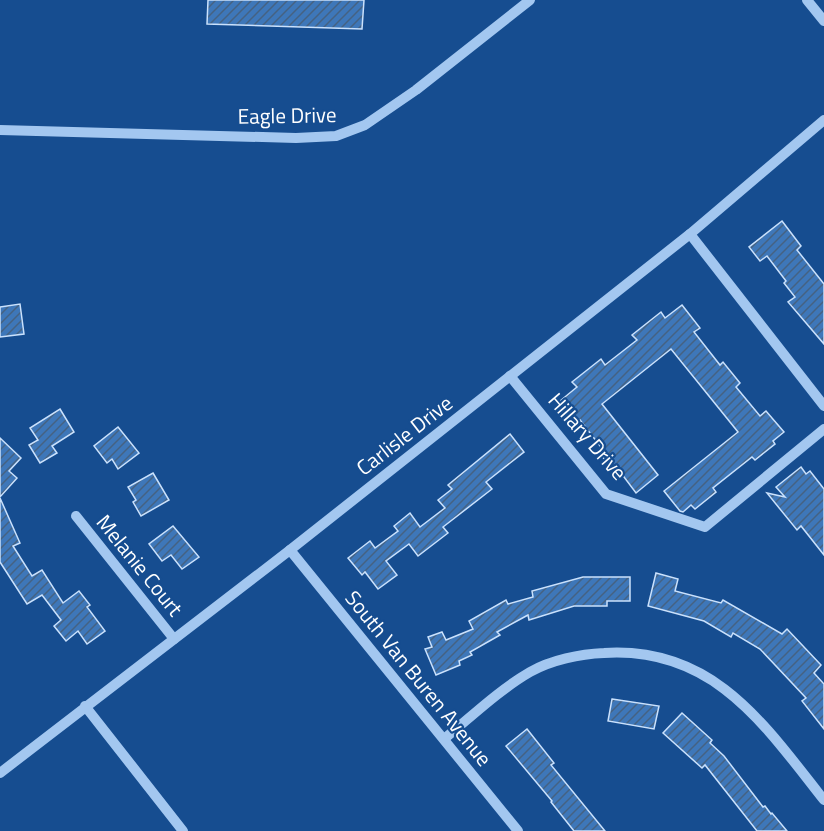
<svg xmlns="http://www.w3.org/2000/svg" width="824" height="831" font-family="'Titillium Web',sans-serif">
<defs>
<pattern id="building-hatch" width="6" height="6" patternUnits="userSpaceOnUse" patternTransform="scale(1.5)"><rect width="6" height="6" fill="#3e77b9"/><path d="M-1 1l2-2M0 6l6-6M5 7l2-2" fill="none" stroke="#456282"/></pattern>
</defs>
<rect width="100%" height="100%" fill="#164d90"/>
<g fill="url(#building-hatch)" stroke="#cae1fc" stroke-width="1.5">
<path d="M208,0h156l-2,29 -155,-5z"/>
<path d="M782,221l19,25 -4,4 27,34v60l-36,-42 7,-5 -11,-14 2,-2 -19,-25 -7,5 -11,-14z"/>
<path d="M20,304l4,30 -24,3v-30z"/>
<path d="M682,305l18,23 -6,4 26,33 3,-3 17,21 -4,4 24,29 6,-5 18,21 -11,9 2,3 -20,16 -3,-3 -39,31 3,4 -21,17 -4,-4 -8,7 -3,-1 -16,-20 74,-59 -67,-83 -69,55 56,71 -22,18 -15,-20 -4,2 -17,-21 4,-3 -24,-31 -3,3 -17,-22 17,-14 -5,-5 29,-23 4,6 32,-25 -5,-5 29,-23 4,6z"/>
<path d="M60,409l14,23 -22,14 5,7 -17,10 -11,-18 9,-5 -8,-12z"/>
<path d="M118,427l21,26 -21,16 -6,-10 -5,4 -13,-17z"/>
<path d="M510,434l14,18 -38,30 6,7 -49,38 5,6 -30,23 -9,-12 -23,17 11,14 -19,14 -13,-17 -3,3 -14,-17 22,-17 5,7 23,-17 -4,-5 16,-13 10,14 25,-19 -7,-8 14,-11 -4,-4z"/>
<path d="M0,438l21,20 -12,13 8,7 -17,19z"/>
<path d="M801,467l5,7 4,-3 14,18v66l-23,-29 -4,4 -30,-37 18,4 -9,-10z"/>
<path d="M153,473l16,27 -28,16 -8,-14 3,-2 -8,-13z"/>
<path d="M0,498l20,45 -7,3 19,30 10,-6 21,33 16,-12 11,14 -3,2 18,24 -18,13 -9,-13 -12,10 -12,-15 7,-6 -19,-25 -15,9 -27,-42z"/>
<path d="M173,526l26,31 -17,12 -11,-14 -9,6 -13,-17z"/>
<path d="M656,573l22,6 -3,12 46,12 2,-3 59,34 5,-5 34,36 -7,8 10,11v45l-22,-28 4,-3 -46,-49 -27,-16 -2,4 -27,-16 -56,-15z"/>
<path d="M583,577h47v24h-23v5h-33l-45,14 -1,-5 -31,17 3,3 -30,17 2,3 -13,6 1,4 -24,10 -11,-26 7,-2 -4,-10 14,-5 4,8 27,-11 -4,-8 37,-21 2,4 25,-7 -1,-6z"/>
<path d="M612,699l47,7 -5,23 -46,-8z"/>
<path d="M682,713l30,27 -2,3 14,13 39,51 2,-1 6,8 1,-1 15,18h-30l-52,-66 -3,3 -39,-35z"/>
<path d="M527,729l27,34 -3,2 54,66h-31l-23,-29 1,-1 -46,-55z"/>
</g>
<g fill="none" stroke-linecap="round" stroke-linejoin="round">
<g stroke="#a3c7f0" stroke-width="10">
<path d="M807,0l17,21"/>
<path d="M0,130l296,8 40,-2 29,-11 51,-35 114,-90"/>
<path d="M690,234l134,172"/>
<path d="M510,376l96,118 99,33 119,-98"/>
<path d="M76,516l98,123"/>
<path d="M290,550l228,281"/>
<path d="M85,706l98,125"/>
<path d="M444,739c27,-22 55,-49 86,-67 21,-12 50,-18 74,-19 109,-7 160,71 220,147"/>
<path d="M0,773l290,-223 400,-316 134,-114"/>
</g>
</g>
<g text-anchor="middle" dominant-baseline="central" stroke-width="4.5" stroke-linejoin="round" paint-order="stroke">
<g font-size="21" fill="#fff" stroke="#164d90">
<text transform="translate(287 115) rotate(-1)">Eagle Drive</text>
<text transform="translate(404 435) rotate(-38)">Carlisle Drive</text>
<text transform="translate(588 436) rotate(49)">Hillary Drive</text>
<text transform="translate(140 565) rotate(51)">Melanie Court</text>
<text transform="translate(419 678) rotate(51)">South Van Buren Avenue</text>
</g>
</g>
</svg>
